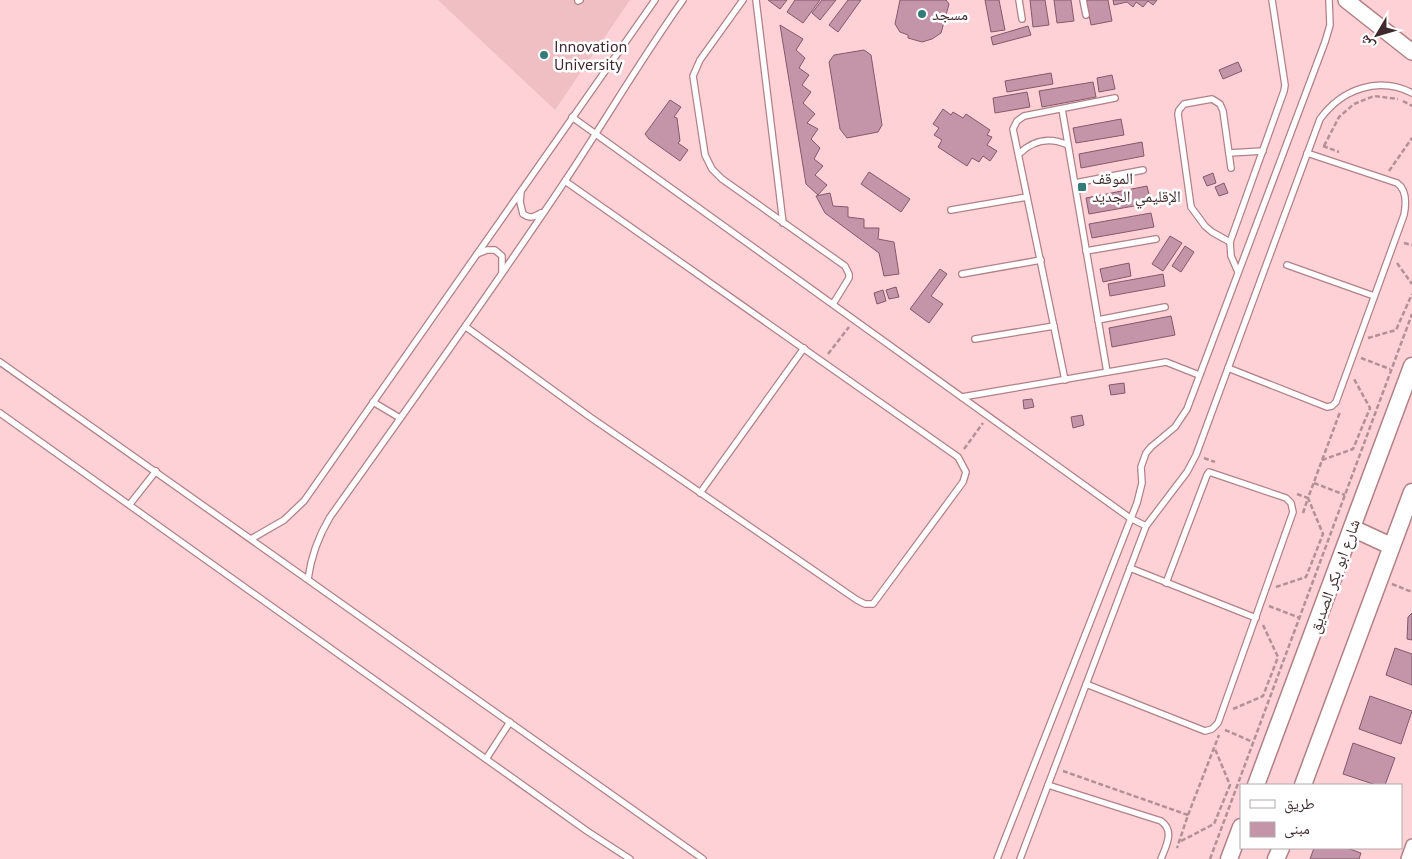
<svg xmlns="http://www.w3.org/2000/svg" width="1412" height="859" font-family="'PT Sans','Noto Naskh Arabic',sans-serif">
<rect width="100%" height="100%" fill="#fdd1d6"/>
<path fill="#f0bfc4" d="M438,0h192l-75,110z"/>
<g fill="#c495a9" stroke="#83596b">
<path d="M768,0h19l-7,9z"/>
<path d="M795,0h25l-17,23 -16,-11z"/>
<path d="M822,0h14l-16,20 -8,-7z"/>
<path d="M848,0h13l-23,32 -9,-7z"/>
<path d="M900,0h46l3,4 -8,29 -9,6 -10,3 -14,-4v-3l-8,-3 -5,-8z"/>
<path d="M985,0h14l6,30 -14,2z"/>
<path d="M1030,0h15l4,25 -16,2z"/>
<path d="M1054,0h17l3,21 -17,2z"/>
<path d="M1086,0h22l4,21 -21,4z"/>
<path d="M1113,0h44l-4,5 -5,-4 -5,6 -7,-5 -3,5 -6,-5 -13,3z"/>
<path d="M780,25l23,14 -7,11 9,8 -6,10 10,7 -7,10 9,7 -8,11 12,11 -8,9 11,6 -7,10 9,9 -6,11 9,7 -8,9 12,10 -9,10 -12,-11z"/>
<path d="M1028,26l3,9 -38,10 -2,-8z"/>
<path d="M864,50l7,5 11,70 -4,7 -31,6 -7,-9 -11,-67 5,-7z"/>
<path d="M1238,62l4,9 -19,8 -4,-9z"/>
<path d="M1051,73l2,11 -46,8 -2,-11z"/>
<path d="M1112,75l3,14 -16,3 -2,-14z"/>
<path d="M1093,82l3,15 -54,10 -3,-16z"/>
<path d="M1027,92l3,15 -35,6 -2,-15z"/>
<path d="M670,100l11,7 -7,10 3,1 3,23 -2,2 10,7 -8,11 -31,-22 -4,-5z"/>
<path d="M943,109l8,6 2,-3 10,6 3,-4 24,16 -3,5 5,2 -5,8 10,6 -7,10 -7,-5 -4,6 -7,-4 -5,8 -29,-19 4,-7 -8,-5 5,-7 -6,-4z"/>
<path d="M1121,119l3,16 -48,8 -3,-15z"/>
<path d="M1142,142l2,14 -63,12 -2,-14z"/>
<path d="M869,172l41,27 -9,13 -40,-28z"/>
<path d="M1213,173l3,10 -9,3 -4,-9z"/>
<path d="M1224,183l4,10 -9,3 -4,-9z"/>
<path d="M1147,186l4,17 -62,11 -3,-16z"/>
<path d="M830,193l3,13 15,1v10l16,2v9h15l-1,11 16,3 5,32 -15,2 -5,-23 -54,-40 -9,-17z"/>
<path d="M1151,213l3,14 -62,11 -3,-14z"/>
<path d="M1170,236l12,7 -19,28 -11,-7z"/>
<path d="M1185,246l9,6 -13,20 -9,-6z"/>
<path d="M1129,263l2,13 -28,6 -3,-13z"/>
<path d="M940,269l7,5 -16,22 12,8 -14,19 -19,-14z"/>
<path d="M1163,274l2,12 -55,10 -2,-12z"/>
<path d="M896,287l3,10 -10,2 -3,-9z"/>
<path d="M883,290l3,11 -9,3 -3,-11z"/>
<path d="M1171,316l4,19 -63,12 -3,-19z"/>
<path d="M1124,383l1,10 -14,2 -2,-10z"/>
<path d="M1032,399l2,8 -10,2 -1,-9z"/>
<path d="M1082,415l2,10 -11,3 -2,-11z"/>
<path d="M1412,613v27l-5,-1 1,-22z"/>
<path d="M1395,648l17,6v31l-26,-10z"/>
<path d="M1370,696l42,15 -11,33 -42,-15z"/>
<path d="M1353,743l42,15 -10,27h-9l-33,-11z"/>
<path d="M1314,848h33l14,5 -2,6h-49z"/>
</g>
<g fill="none" stroke-linecap="round" stroke-linejoin="round">
<defs>
<g id="service">
<path d="M743,0l-43,60 -7,16 12,79 7,14 10,10 123,87 4,8v4l-16,26"/>
<path d="M756,0l27,223"/>
<path d="M1019,0l3,19"/>
<path d="M1083,0l3,15"/>
<path d="M578,1l2,-1"/>
<path d="M1062,109l45,263"/>
<path d="M572,117l558,401 16,8"/>
<path d="M1229,153l34,-2"/>
<path d="M1019,154c14,-14 31,-17 49,-9"/>
<path d="M1075,183l68,-13"/>
<path d="M521,192l-1,10 3,12c7,5 11,3 18,-1"/>
<path d="M951,210l76,-13"/>
<path d="M1230,242l-18,-10 -7,-6 -14,-19 -13,-93 1,-4 5,-6 28,-5 8,5 3,7 8,57"/>
<path d="M1086,251l70,-12"/>
<path d="M477,254l10,-4h8l7,6v15"/>
<path d="M1287,265l87,31"/>
<path d="M1238,272l-7,-16 -1,-14 54,-151 1,-6 -13,-85"/>
<path d="M962,274l79,-14"/>
<path d="M1098,320l67,-13"/>
<path d="M466,327l124,90 267,183 8,4h8l90,-122 3,-10 -8,-15 -393,-276"/>
<path d="M975,339l79,-13"/>
<path d="M0,362l703,497"/>
<path d="M1228,368l99,39 5,-1 4,-4 68,-187c2,-10 3,-25 -7,-32l-90,-30"/>
<path d="M1065,380l-52,-251 4,-8 7,-5 91,-18"/>
<path d="M962,397l204,-35 33,13"/>
<path d="M373,402l27,16"/>
<path d="M0,413l587,418 43,28"/>
<path d="M700,493l104,-145"/>
<path d="M130,504l26,-33"/>
<path d="M251,539l33,-19 20,-19 351,-501"/>
<path d="M1130,568l126,50"/>
<path d="M308,579c3,-22 10,-42 22,-62 79,-111 159,-222 235,-336 40,-60 76,-122 118,-181"/>
<path d="M1086,684l119,47 7,-2 6,-6 75,-211 -2,-9 -5,-5 -77,-26 -2,3 -41,108"/>
<path d="M486,759l24,-37"/>
<path d="M1048,785l113,36c14,10 5,25 0,38"/>
<path d="M997,859l140,-356 5,-20 -1,-16 5,-14 5,-6 24,-20 12,-18 138,-367 5,-17 -1,-25"/>
<path d="M1020,859l126,-333 41,-54 9,-17 124,-336c22,-30 58,-43 92,-26"/>
</g>
<path id="minor" d="M1407,859l5,-14"/>
<path id="tertiary" d="M1346,0l66,52"/>
<g id="secondary">
<path d="M1352,528l39,18"/>
<path d="M1256,785l156,-419"/>
<path d="M1303,785l109,-293"/>
<path d="M1229,859l12,-32"/>
<path d="M1276,859l5,-11"/>
</g>
</defs>
<use href="#service" stroke="#b28086" stroke-width="8"/>
<use href="#minor" stroke="#b28086" stroke-width="14"/>
<use href="#tertiary" stroke="#b28086" stroke-width="18"/>
<use href="#secondary" stroke="#b28086" stroke-width="19"/>
<g stroke="#b39094" stroke-width="2.5" stroke-dasharray="5 2.5" stroke-linecap="butt">
<path d="M1403,101l9,5"/>
<path d="M1323,146l16,6"/>
<path d="M1324,146l15,-29 15,-13 20,-8 24,3"/>
<path d="M1389,171l23,-33"/>
<path d="M1404,243l8,2"/>
<path d="M1397,263l15,21"/>
<path d="M1368,338l28,-8 16,-36"/>
<path d="M828,354l21,-27"/>
<path d="M1361,358l29,11"/>
<path d="M964,449l19,-26"/>
<path d="M1204,458l11,4"/>
<path d="M1322,460l31,-11 17,-41 -16,-29"/>
<path d="M1314,483l31,12"/>
<path d="M1297,494l11,4 -5,15"/>
<path d="M1392,584l20,8"/>
<path d="M1276,587l30,-10 17,-43 -15,-36 32,-86"/>
<path d="M1269,606l31,12"/>
<path d="M1233,709l30,-13 15,-39 -15,-32"/>
<path d="M1225,730l28,12"/>
<path d="M1063,771l125,44 -11,33"/>
<path d="M1188,815l31,-80"/>
<path d="M1181,841l33,-17 16,-39 -15,-36"/>
<path d="M1210,859l202,-545"/>
</g>
<use href="#service" stroke="#fff" stroke-width="5.5"/>
<use href="#minor" stroke="#fff" stroke-width="11"/>
<use href="#tertiary" stroke="#fff" stroke-width="15"/>
<use href="#secondary" stroke="#fff" stroke-width="16"/>
</g>
<g fill="#337c79" stroke="#fff" stroke-width="2">
<circle cx="922" cy="14" r="5"/>
<circle cx="544" cy="55" r="5"/>
<rect x="1077" y="182" width="10" height="10" rx="2.5"/>
</g>
<g text-anchor="middle" dominant-baseline="central" stroke-width="5" stroke-linejoin="round" paint-order="stroke">
<g font-size="16" fill="#3f2a2d" stroke="#fff" text-anchor="start">
<text x="932" y="14">مسجد</text>
<text x="554" y="46">Innovation<tspan x="554" dy="18">University</tspan></text>
<text x="1092" y="178">الموقف<tspan x="1092" dy="18">الإقليمي الجديد</tspan></text>
</g>
<g font-size="16" fill="#3f2a2d" stroke="#fff">
<text transform="translate(1334 576) rotate(-70)">شارع ابو بكر الصديق</text>
</g>
</g>
<rect x="1240" y="784" width="162" height="65" fill="#ffffff" stroke="#b2aaab"/>
<rect x="1250" y="800" width="25" height="8" fill="#ffffff" stroke="#b2aaab"/>
<text x="1284" y="809" font-size="15" fill="#3f2a2d">طريق</text>
<rect x="1250" y="822" width="25" height="15" fill="#c495a9" stroke="#b2aaab"/>
<text x="1284" y="834" font-size="15" fill="#3f2a2d">مبنى</text>
<g transform="translate(1377 35) rotate(232)" stroke="#ffffff" stroke-width="4" paint-order="stroke">
<path d="M0-4L9 19L0 12L-9 19Z" fill="#3f2a2d"/>
<text y="-8" font-size="14" font-weight="bold" text-anchor="middle" fill="#3f2a2d">ش</text>
</g>
</svg>
